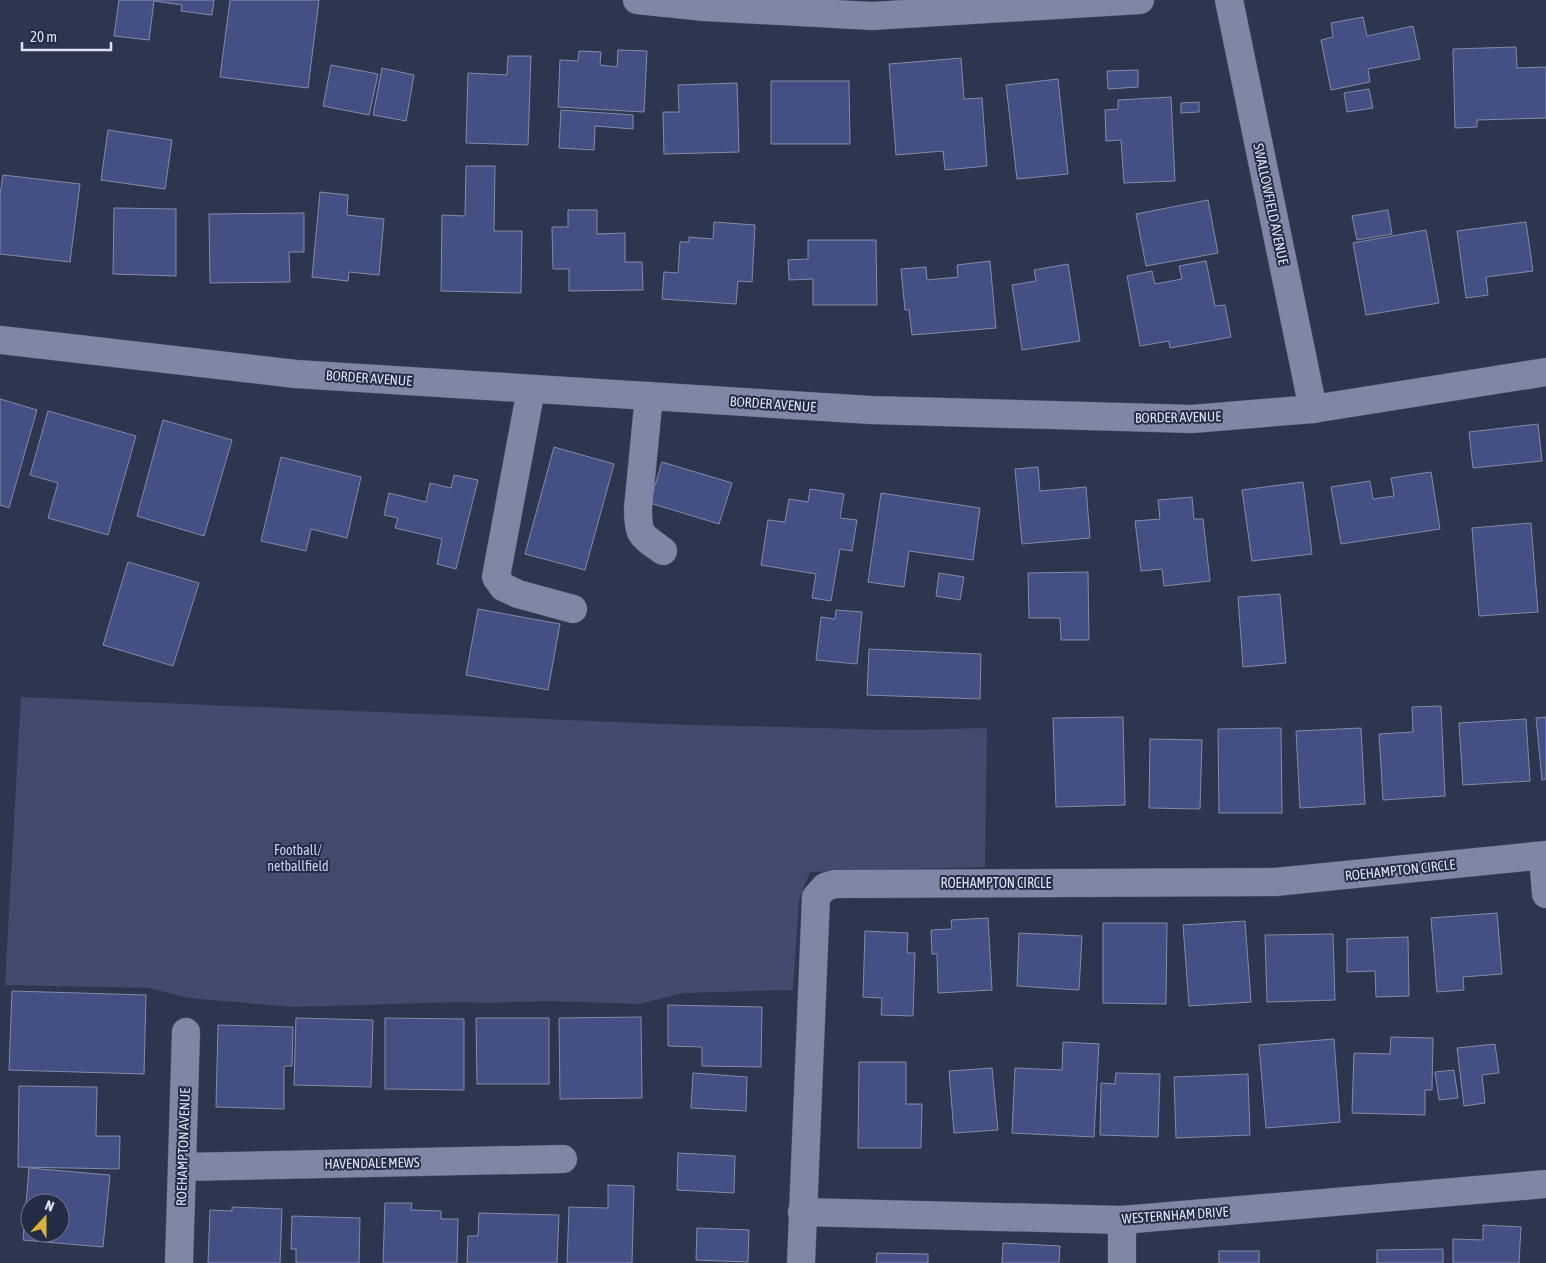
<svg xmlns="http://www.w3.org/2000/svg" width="1546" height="1263" font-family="'Asap Condensed',sans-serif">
<rect width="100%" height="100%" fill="#2e354f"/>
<path fill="#424b6e" d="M21,697l641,27 232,6 93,-2 -2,139 -175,5 -11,28 -6,90 -110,3 -43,11 -92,-3 -59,2 -27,-1 -170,5 -103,-9 -40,-10 -144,-3z"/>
<g fill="#445083" stroke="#828ba9" fill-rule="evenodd">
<path d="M119,0h95l-2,15 -31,-4 1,-6 -28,-4 -5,39 -35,-4z"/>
<path d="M230,0h89l-11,88 -88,-11z"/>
<path d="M1363,17l4,19 46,-10 7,33 -52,10 2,13 -39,8 -10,-50 12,-3 -2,-14z"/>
<path d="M1516,47l1,21 29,-1v51l-69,2v7l-22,1 -2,-79z"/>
<path d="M618,50l29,1 -3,61 -86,-5 2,-47 18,1 1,-10 22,1 -1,13 17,2z"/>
<path d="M508,56h23l-3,89 -62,-2 2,-70 39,2z"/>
<path d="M961,58l3,41 18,-1 5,68 -42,4 -2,-19 -47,4 -7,-91z"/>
<path d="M331,65l47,9 -9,41 -46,-9z"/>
<path d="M382,68l32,7 -8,46 -33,-6z"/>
<path d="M1138,70v17l-30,2 -1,-18z"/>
<path d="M1058,79l10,95 -51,5 -11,-94z"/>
<path d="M771,81h78l1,63h-79z"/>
<path d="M737,83l2,69 -75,2 -1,-42h16l-1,-27z"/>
<path d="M1369,89l4,19 -26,4 -3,-19z"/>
<path d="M1171,97l4,84 -51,2 -3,-43 -15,1 -1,-31 13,-1v-9z"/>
<path d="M1199,102v10l-18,1v-10z"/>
<path d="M561,110l72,5v14l-38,-3 -1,24 -35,-2z"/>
<path d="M108,130l64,10 -7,49 -64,-9z"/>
<path d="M466,166h29l-1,65h28l-1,62 -80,-2 1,-76 23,1z"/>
<path d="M3,175l77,9 -10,78 -70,-8v-59z"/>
<path d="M320,192l28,3 -1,20 37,4 -5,56 -30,-3 -1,9 -36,-4z"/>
<path d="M1208,200l10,53 -72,13 -10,-52z"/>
<path d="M114,208l62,1v67l-63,-2z"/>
<path d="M568,210h29v24l28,-1v29h17l1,28 -74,1v-22h-16l-1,-42h16z"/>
<path d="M1388,210l4,24 -35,6 -5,-24z"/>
<path d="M304,213v39h-15l1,30 -80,1 -1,-69z"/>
<path d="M714,222l41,3 -3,57 -14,-1 -2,23 -74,-5 2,-27 14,1 2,-31h9v-5l24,2z"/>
<path d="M1526,222l7,49 -47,6 2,18 -22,3 -9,-67z"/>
<path d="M1426,230l13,73 -73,12 -13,-72z"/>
<path d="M808,240h68l1,65h-64v-26l-24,1 -1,-20 20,-1z"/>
<path d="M990,261l6,67 -84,7 -3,-25h-4l-4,-41 25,-2 1,13 31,-3 -1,-12z"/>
<path d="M1206,261l9,45 10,-1 6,32 -61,11 -1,-7 -29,5 -13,-70 25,-5 3,13 27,-5 -3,-13z"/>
<path d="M1068,264l12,77 -58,9 -10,-65 24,-4 -2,-11z"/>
<path d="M0,399l37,11 -28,98 -9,-3z"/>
<path d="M48,411l88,25 -28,99 -60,-17 10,-35 -28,-8z"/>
<path d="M163,420l69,20 -28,96 -67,-20z"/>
<path d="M1538,424l4,37 -69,7 -4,-36z"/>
<path d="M554,447l60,17 -29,106 -60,-16z"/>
<path d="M281,457l80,20 -14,61 -36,-9 -5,22 -45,-10z"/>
<path d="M662,462l70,21 -13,41 -69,-21z"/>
<path d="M1038,467l2,24 46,-4 4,51 -68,6 -7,-75z"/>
<path d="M1431,472l9,57 -99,15 -10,-57 39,-6 3,18 21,-3 -3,-18z"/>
<path d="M454,475l24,5 -22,89 -19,-5 5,-25 -47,-11 3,-10 -14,-3 5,-22 37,9 4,-19 21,5z"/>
<path d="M1303,482l9,72 -60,7 -10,-71z"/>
<path d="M810,489l34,5 -4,24 17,2 -5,31 -12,-2 -9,52 -19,-3 4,-24 -55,-9 7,-45 17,2 4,-23 19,3z"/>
<path d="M881,493l99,15 -7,52 -64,-9 -5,36 -36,-5z"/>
<path d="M1192,497l2,22h9l7,62 -46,5 -2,-17 -21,2 -6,-50 25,-2 -2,-19z"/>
<path d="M1531,523l7,89 -59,4 -7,-88z"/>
<path d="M128,562l71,21 -26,83 -70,-21z"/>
<path d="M1088,572l1,68h-28l-1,-22h-31l-1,-45z"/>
<path d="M939,573l25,4 -4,23 -24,-4z"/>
<path d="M1280,594l6,69 -43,4 -5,-70z"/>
<path d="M478,609l82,15 -12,66 -82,-15z"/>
<path d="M836,610l26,2 -5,52 -41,-4 5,-43 14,2z"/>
<path d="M869,649l112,5 -1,45 -113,-4z"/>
<path d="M1441,706l4,90 -62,4 -4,-66 34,-2 -1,-25z"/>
<path d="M1123,717l2,88 -69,2 -3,-89z"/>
<path d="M1546,717v62l-4,1 -6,-62z"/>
<path d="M1526,719l4,62 -67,4 -4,-62z"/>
<path d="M1281,728l1,85h-63l-1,-84z"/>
<path d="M1361,728l4,76 -65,4 -4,-77z"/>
<path d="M1150,739l52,1 -2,69 -51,-1z"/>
<path d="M1497,913l5,61 -39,3 1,13 -27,2 -6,-74z"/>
<path d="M988,918l4,72 -54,3 -1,-39h-5l-1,-24 21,-1 -1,-9z"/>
<path d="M1245,921l6,81 -62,4 -6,-81z"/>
<path d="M1103,923h64l-1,81 -63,-1z"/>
<path d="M865,931l43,2 -1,20h8l-2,63 -32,-1 1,-17 -19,-1z"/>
<path d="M1019,933l63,3 -3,54 -62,-4z"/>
<path d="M1333,934l2,66 -68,2 -2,-67z"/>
<path d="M1408,937l1,59 -33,1 -1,-26 -28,1v-33z"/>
<path d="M12,991l134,4 -2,79 -135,-4z"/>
<path d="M668,1005l94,2 -1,60 -59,-1v-19l-34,-1z"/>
<path d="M641,1017l1,81 -82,1 -1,-81z"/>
<path d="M296,1018l77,2 -2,67 -77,-2z"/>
<path d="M385,1018l79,1v71l-79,-1z"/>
<path d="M476,1018h73v66h-72z"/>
<path d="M218,1025l75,2 -1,39h-8v43l-68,-2z"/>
<path d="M1391,1037l42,1 -1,52h-7v25l-73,-2 2,-60 36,1z"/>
<path d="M1334,1039l6,83 -74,6 -7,-83z"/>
<path d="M1063,1042l36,2 -5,93 -82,-4 3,-65 47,2z"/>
<path d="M1495,1044l4,29 -17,2 3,28 -21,3 -7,-58z"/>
<path d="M859,1062h47v42h16l-1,44h-63z"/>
<path d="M992,1068l6,62 -44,3 -5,-62z"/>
<path d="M1454,1070l4,28 -19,2 -4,-28z"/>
<path d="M693,1073l54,4 -1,34 -55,-3z"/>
<path d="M1116,1073l44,1 -2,63 -58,-2 1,-52 14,1z"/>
<path d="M1248,1074l2,61 -74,3 -2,-61z"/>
<path d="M19,1086l78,1 -1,49h24l-1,33 -101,-2z"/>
<path d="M678,1153l57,3 -1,37 -57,-3z"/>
<path d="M29,1168l81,7 -7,72 -80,-7zM30,1203h30v30h-30z"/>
<path d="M608,1185l26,1 -2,77h-65l2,-56 39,1z"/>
<path d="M385,1203h27l-1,7 30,1v8h17l-1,44h-74z"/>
<path d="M232,1207l50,2 -2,54h-72l2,-53 22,1z"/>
<path d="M479,1213l80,2 -2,48h-90l1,-27h10z"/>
<path d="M292,1216l68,2 -1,45h-63v-14h-5z"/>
<path d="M1483,1225l38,2 -2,36h-66v-24l30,1z"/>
<path d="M697,1228l52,2 -1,32 -52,-2z"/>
<path d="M1003,1243l57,3 -1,17h-57z"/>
<path d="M1443,1249v14h-66v-13z"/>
<rect x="1219" y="1251" width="40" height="12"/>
<path d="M877,1253l51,1v9h-52z"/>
</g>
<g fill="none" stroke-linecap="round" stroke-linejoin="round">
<defs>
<g id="minor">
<path d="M637,0l68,7 167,9 268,-16"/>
<path d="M1229,0l84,409"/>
<path d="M0,340l296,34 575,36 321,9 121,-10 233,-37"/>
<path d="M531,389l-35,188 7,10 15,7 55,15"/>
<path d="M649,396l-11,112c0,28 3,27 25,43"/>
<path d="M1543,856l3,38"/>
<path d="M182,1167l381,-8"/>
<path d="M802,1212l320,8 424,-36"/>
<path d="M1122,1220v43"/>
<path d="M179,1263l7,-231"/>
<path d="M801,1263l15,-366 9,-10 10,-3 440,-2 271,-27"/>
</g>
</defs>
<use href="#minor" stroke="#4b5066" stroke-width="29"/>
<use href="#minor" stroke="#7f87a6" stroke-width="28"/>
</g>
<g text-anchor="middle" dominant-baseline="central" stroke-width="4" stroke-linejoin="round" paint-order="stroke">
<g font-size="14" fill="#dee3f4" stroke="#242b44">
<text transform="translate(1271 204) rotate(78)">SWALLOWFIELD AVENUE</text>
<text transform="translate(369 378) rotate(4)">BORDER AVENUE</text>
<text transform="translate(773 404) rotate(4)">BORDER AVENUE</text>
<text transform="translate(1178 417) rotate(-1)">BORDER AVENUE</text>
<text transform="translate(1400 870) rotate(-6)">ROEHAMPTON CIRCLE</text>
<text x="996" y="883">ROEHAMPTON CIRCLE</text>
<text transform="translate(183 1147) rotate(-88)">ROEHAMPTON AVENUE</text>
<text transform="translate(372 1163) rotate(-1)">HAVENDALE MEWS</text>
<text transform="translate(1175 1215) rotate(-4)">WESTERNHAM DRIVE</text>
</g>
<g font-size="14" fill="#c9d2f2" stroke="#242b44">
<text x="298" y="850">Football/<tspan x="298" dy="16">netballfield</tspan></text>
</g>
</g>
<g transform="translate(45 1218) rotate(21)"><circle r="24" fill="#242b44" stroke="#6e758a"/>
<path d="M0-4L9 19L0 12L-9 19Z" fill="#d7b434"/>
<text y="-8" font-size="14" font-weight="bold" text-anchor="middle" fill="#dee3f4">N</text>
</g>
<path d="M22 42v8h89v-8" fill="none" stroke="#dee3f4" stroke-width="2.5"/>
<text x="30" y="42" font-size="15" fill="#dee3f4" stroke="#242b44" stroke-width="4" paint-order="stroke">20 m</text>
</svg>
